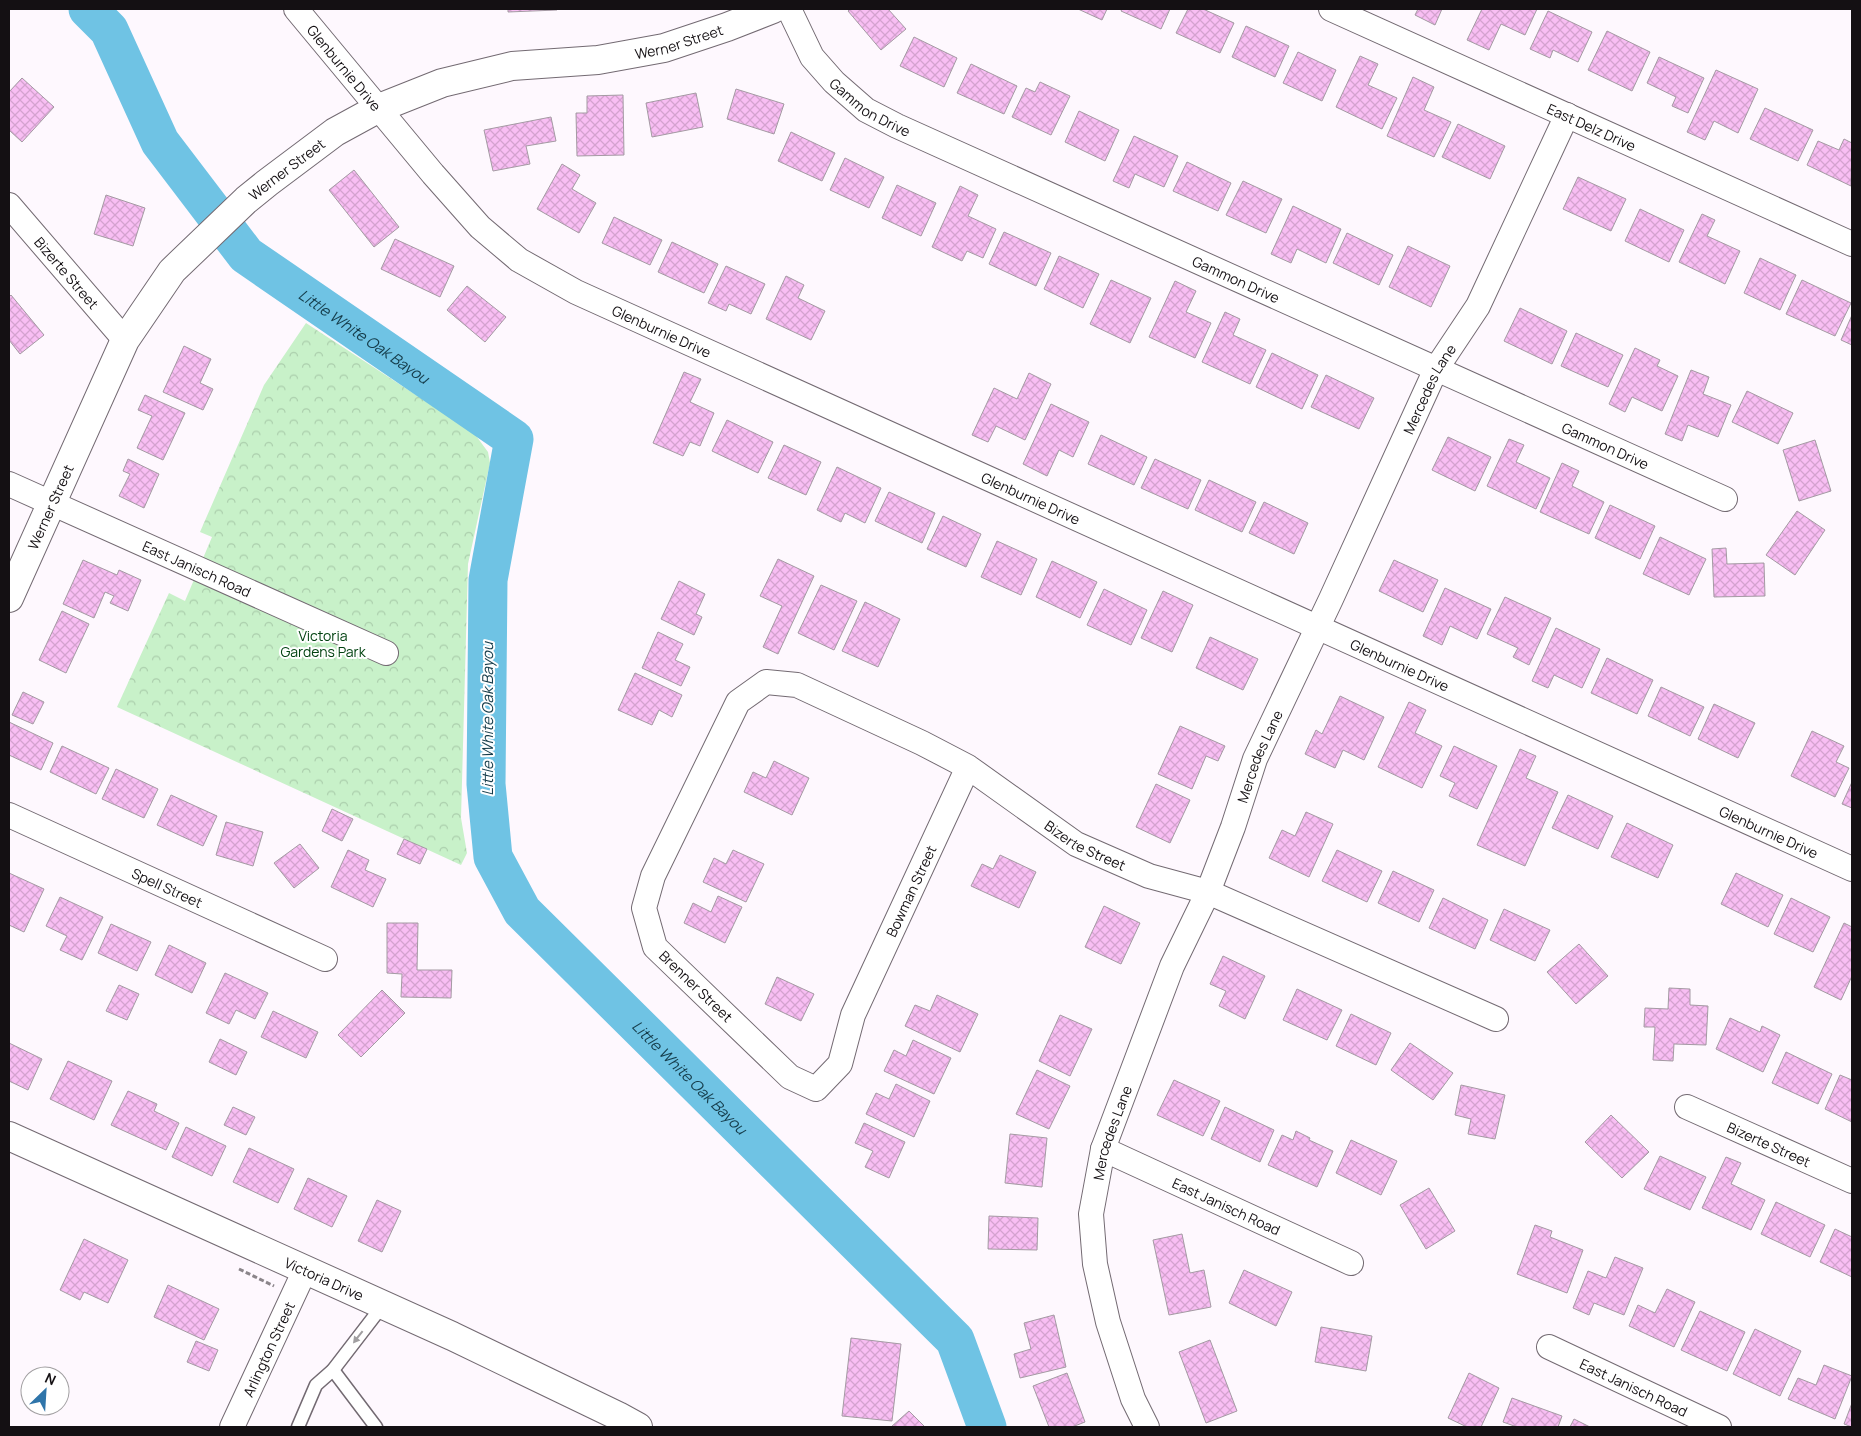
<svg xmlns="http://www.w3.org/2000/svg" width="1861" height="1436" font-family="Manrope,sans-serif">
<defs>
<pattern id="park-crowns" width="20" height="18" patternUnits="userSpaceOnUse" patternTransform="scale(1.25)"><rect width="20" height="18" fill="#c8f1c9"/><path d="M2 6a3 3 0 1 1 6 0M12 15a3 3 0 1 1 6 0" fill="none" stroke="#abceac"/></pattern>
<pattern id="building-cross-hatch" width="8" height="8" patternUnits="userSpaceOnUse" patternTransform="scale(1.25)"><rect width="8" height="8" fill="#f8bef3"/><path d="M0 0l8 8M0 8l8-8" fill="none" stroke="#d4a2cf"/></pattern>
</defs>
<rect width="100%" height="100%" fill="#fef8fe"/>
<path fill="url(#park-crowns)" d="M306,323l168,110 14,19 2,11 -22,101 -7,254 6,35 -6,12 -344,-158 52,-114 16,8 27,-64 -12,-5 64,-147z"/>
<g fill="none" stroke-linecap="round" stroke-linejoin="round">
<path stroke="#6fc3e4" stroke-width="39" id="s1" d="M88,9l21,21 51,112 86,113 268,184 -26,141 -2,204 7,73 29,54 433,429 32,87"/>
</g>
<g fill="url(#building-cross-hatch)" stroke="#a49aa3">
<path d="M508,9h49v1l-49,2z"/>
<path d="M850,9h38l18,20 -25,21 -33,-39z"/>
<path d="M1078,9h29l-5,11z"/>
<path d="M1122,9h48l-9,20 -40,-18z"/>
<path d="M1188,9h15l31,14 -14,30 -44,-20z"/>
<path d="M1418,9h24l-7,16 -20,-10z"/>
<path d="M1482,9h55l-12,26 -24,-11 -12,26 -22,-10z"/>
<path d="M1548,11l44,21 -14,30 -25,-12 -3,8 -20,-9z"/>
<path d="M1246,26l43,20 -14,31 -43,-20z"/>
<path d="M1607,31l43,21 -18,39 -44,-21z"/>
<path d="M914,37l43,21 -13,29 -44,-21z"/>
<path d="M1298,52l38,18 -14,31 -39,-18z"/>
<path d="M1360,56l18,8 -10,21 29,13 -15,31 -46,-22z"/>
<path d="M1659,57l45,21 -16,35 -16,-7 4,-9 -29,-14z"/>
<path d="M971,64l46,22 -13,28 -47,-21z"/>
<path d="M1716,70l42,19 -20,44 -24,-12 -9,19 -18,-8z"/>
<path d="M1413,77l21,10 -10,23 27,12 -17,35 -47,-21z"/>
<path d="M22,78l32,29 -32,35 -13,-12v-38z"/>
<path d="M1040,82l30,14 -19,39 -39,-18 14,-29 9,4z"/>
<path d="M736,89l48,15 -10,30 -47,-15z"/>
<path d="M696,93l7,34 -51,10 -6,-34z"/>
<path d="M623,95l1,60 -47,1 -1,-43h11v-17z"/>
<path d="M1765,108l48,22 -15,31 -48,-22z"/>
<path d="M1079,111l40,19 -14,31 -40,-19z"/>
<path d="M551,117l5,24 -30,5 4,18 -37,7 -9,-41z"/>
<path d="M1458,124l47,22 -15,33 -48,-22z"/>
<path d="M791,132l44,21 -13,28 -44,-20z"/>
<path d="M1134,136l44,20 -14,31 -29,-13 -6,14 -16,-7z"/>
<path d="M1844,139l8,4 -1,43 -44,-21 11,-24 21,9z"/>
<path d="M845,158l39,19 -15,31 -39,-18z"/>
<path d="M1187,162l44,21 -13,28 -45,-20z"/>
<path d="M562,164l18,11 -8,14 24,14 -17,30 -42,-24z"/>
<path d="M354,170l45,57 -25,20 -45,-57z"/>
<path d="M1578,177l48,22 -15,32 -48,-22z"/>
<path d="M1243,181l39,18 -16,34 -40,-18z"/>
<path d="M897,185l39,18 -15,33 -39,-18z"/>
<path d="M960,186l18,9 -10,21 28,13 -13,29 -16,-7 -5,10 -30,-14z"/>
<path d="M106,195l39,13 -12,38 -39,-12z"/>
<path d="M1293,206l48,23 -15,34 -29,-14 -6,14 -20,-9z"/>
<path d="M1640,209l44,21 -15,32 -44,-21z"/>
<path d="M1702,214l13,6 -8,16 33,15 -15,33 -46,-22z"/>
<path d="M614,217l48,23 -12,25 -48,-22z"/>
<path d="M1004,232l47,21 -15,33 -47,-22z"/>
<path d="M1347,233l46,22 -14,30 -46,-22z"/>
<path d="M395,239l59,27 -14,31 -59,-28z"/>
<path d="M672,242l46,22 -14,29 -46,-21z"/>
<path d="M1408,246l42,20 -19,41 -42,-20z"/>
<path d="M1059,256l40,18 -16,34 -39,-19z"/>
<path d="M1760,258l36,17 -16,35 -36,-17z"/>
<path d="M726,266l39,18 -14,30 -22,-10 -3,7 -18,-8z"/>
<path d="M786,276l18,9 -6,13 27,13 -14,29 -45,-21z"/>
<path d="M1111,280l40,18 -21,45 -40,-19z"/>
<path d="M1802,280l49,23 -16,33 -49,-22z"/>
<path d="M1175,281l21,10 -10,21 25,11 -16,35 -46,-21z"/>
<path d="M467,286l39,31 -21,25 -38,-32z"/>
<path d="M11,295l33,40 -24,19 -11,-14v-43z"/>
<path d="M1520,308l47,23 -15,33 -48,-23z"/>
<path d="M1225,312l15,7 -7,16 33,15 -16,34 -48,-22z"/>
<path d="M1852,315v30l-11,-5z"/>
<path d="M1576,333l47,22 -15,32 -47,-21z"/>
<path d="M184,346l27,13 -11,24 13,6 -10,21 -40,-18z"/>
<path d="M1635,348l25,12 -3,6 21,10 -16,35 -30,-14 -7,15 -16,-8z"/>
<path d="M1272,353l46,22 -16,34 -46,-22z"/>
<path d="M1691,370l18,7 -6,17 28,11 -13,32 -30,-12 -6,16 -17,-7z"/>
<path d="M684,372l17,7 -11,23 24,11 -14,33 -10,-4 -7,14 -30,-13z"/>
<path d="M1029,373l22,11 -26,56 -29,-14 -8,16 -16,-7 22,-47 23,11z"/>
<path d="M1326,375l48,23 -15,31 -48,-22z"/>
<path d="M1747,391l46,22 -15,31 -46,-22z"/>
<path d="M145,395l40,18 -22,47 -26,-12 15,-32 -14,-6z"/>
<path d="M1051,404l38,18 -16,35 -14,-7 -12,26 -24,-12z"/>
<path d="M727,420l46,22 -15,31 -46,-22z"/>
<path d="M1101,435l46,22 -13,28 -46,-21z"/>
<path d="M1448,437l43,20 -16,34 -43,-21z"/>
<path d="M1509,439l15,6 -8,17 34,16 -14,31 -49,-23z"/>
<path d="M1815,440l16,51 -32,10 -16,-51z"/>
<path d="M784,445l37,17 -15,33 -38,-17z"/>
<path d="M128,459l31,15 -15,34 -25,-12 11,-22 -7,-3z"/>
<path d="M1155,459l46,21 -13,29 -47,-21z"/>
<path d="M1562,463l17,8 -7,15 32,16 -15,32 -49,-22z"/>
<path d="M837,467l44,21 -16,35 -20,-10 -4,9 -24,-12z"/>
<path d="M1209,480l47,22 -14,30 -47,-22z"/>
<path d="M889,492l46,21 -13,30 -47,-22z"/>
<path d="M1264,502l44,21 -14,31 -45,-21z"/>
<path d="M1610,505l45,21 -15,33 -45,-21z"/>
<path d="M1797,511l28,19 -30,45 -29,-20z"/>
<path d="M943,516l38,18 -15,33 -39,-18z"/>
<path d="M1660,537l46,22 -17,36 -46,-21z"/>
<path d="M997,541l40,18 -16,36 -40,-18z"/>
<path d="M1726,548l1,16 37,-1 1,33 -51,1 -2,-48z"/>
<path d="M778,559l36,17 -36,78 -15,-7 19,-41 -22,-10z"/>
<path d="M83,560l34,15 2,-5 22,10 -13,31 -18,-8 4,-7 -9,-4 -11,26 -31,-14z"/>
<path d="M1394,560l44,20 -15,32 -44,-21z"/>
<path d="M1052,561l45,21 -17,36 -44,-21z"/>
<path d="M679,581l26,13 -9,20 6,3 -8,18 -33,-16z"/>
<path d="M821,585l36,16 -23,49 -36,-17z"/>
<path d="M1445,588l46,21 -14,30 -27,-13 -8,19 -19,-9z"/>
<path d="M1104,589l43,21 -16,35 -44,-20z"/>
<path d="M1163,591l30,14 -21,47 -31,-14z"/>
<path d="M1505,597l46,21 -22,47 -16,-8 5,-9 -31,-14z"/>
<path d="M865,602l35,17 -22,48 -36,-16z"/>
<path d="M62,611l27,13 -23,49 -27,-13z"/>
<path d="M1556,628l44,21 -18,39 -28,-13 -6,13 -16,-7z"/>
<path d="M658,632l25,12 -8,16 15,7 -9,19 -39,-18z"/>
<path d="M1210,637l48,22 -15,31 -47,-22z"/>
<path d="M1607,658l46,22 -16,34 -46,-21z"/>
<path d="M635,673l47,22 -10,22 -13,-7 -7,15 -34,-15z"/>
<path d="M1661,687l43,20 -14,29 -42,-20z"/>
<path d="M23,692l21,10 -11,22 -21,-9z"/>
<path d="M1340,696l44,21 -20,43 -21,-10 -8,18 -30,-14 11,-24 6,4z"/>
<path d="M1409,702l17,8 -11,23 27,13 -20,42 -44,-21z"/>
<path d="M1714,704l41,19 -17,35 -40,-19z"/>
<path d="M9,722l44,21 -12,27 -32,-15z"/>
<path d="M1180,726l45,20 -7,15 -12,-5 -14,33 -34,-15z"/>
<path d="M1812,731l32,15 -8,16 13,6 -14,29 -44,-21z"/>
<path d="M62,746l47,22 -13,26 -46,-22z"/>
<path d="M1454,746l43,20 -20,43 -28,-13 6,-13 -15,-7z"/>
<path d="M1520,749l16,7 -10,22 32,14 -33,74 -48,-21z"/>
<path d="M774,761l35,17 -17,37 -48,-23 9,-20 13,6z"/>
<path d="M116,769l42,20 -14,29 -42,-19z"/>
<path d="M1852,782v26l-10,-4z"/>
<path d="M1156,784l34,16 -20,43 -34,-16z"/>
<path d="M171,795l46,21 -14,30 -46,-21z"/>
<path d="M1568,795l45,21 -15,33 -46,-21z"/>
<path d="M332,809l21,10 -11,22 -20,-10z"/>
<path d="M1306,812l27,12 -24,53 -40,-19 13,-28 13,6z"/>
<path d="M226,822l37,10 -10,34 -37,-11z"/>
<path d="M1627,823l46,22 -15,33 -47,-21z"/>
<path d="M404,839l23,10 -7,15 -23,-10z"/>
<path d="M300,844l19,24 -25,20 -20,-25z"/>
<path d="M348,850l21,10 -4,10 21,9 -13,28 -42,-20z"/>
<path d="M733,850l31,14 -18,38 -43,-20 11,-24 12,6z"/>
<path d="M1337,850l45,21 -15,31 -45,-21z"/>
<path d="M1000,855l36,17 -17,36 -48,-22 11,-22 11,5z"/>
<path d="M1393,871l41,19 -15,32 -41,-19z"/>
<path d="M9,873l35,16 -20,43 -15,-7z"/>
<path d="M1736,873l47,22 -15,32 -47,-23z"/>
<path d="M718,896l24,11 -17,36 -41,-20 9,-20 18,9z"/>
<path d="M60,897l43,20 -21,43 -22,-10 7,-14 -21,-10z"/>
<path d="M1443,898l45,22 -13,29 -46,-21z"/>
<path d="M1791,898l39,19 -17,35 -39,-18z"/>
<path d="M1104,906l36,17 -19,41 -36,-17z"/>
<path d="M1504,909l46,21 -15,31 -45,-21z"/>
<path d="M387,923h31l-1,47h35l-1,28 -50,-1 1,-23 -15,-1z"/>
<path d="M1844,923l8,4v49l-11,24 -27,-13z"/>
<path d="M111,924l40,18 -14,29 -39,-18z"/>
<path d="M1579,944l29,32 -32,28 -29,-32z"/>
<path d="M169,945l37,18 -14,30 -37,-18z"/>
<path d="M1223,956l42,20 -20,43 -26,-13 7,-15 -16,-7z"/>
<path d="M225,973l43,20 -13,26 -19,-9 -7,14 -23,-11z"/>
<path d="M777,977l37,17 -13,27 -36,-17z"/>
<path d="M119,985l20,9 -12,26 -21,-9z"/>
<path d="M1669,988l21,1v16l18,1 -2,39 -32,-1 -1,17 -20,-1 2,-33h-11l1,-19 23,1z"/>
<path d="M1297,989l45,21 -15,30 -44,-20z"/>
<path d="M382,990l23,23 -44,44 -23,-22z"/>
<path d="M937,995l41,19 -18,38 -55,-26 10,-21 15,6z"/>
<path d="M273,1011l45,21 -12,26 -45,-21z"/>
<path d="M1351,1014l40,19 -15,32 -40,-19z"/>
<path d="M1060,1015l32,14 -22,47 -31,-15z"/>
<path d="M1730,1018l30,14 2,-6 18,9 -17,37 -47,-23z"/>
<path d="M220,1039l27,13 -11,23 -27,-13z"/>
<path d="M913,1040l38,18 -17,36 -50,-23 10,-21 12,6z"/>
<path d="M9,1043l33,16 -14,31 -19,-9z"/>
<path d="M1410,1043l43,30 -20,27 -42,-30z"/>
<path d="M1786,1052l46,22 -14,30 -46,-21z"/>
<path d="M68,1061l44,20 -18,39 -44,-21z"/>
<path d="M1037,1070l33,16 -21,43 -33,-15z"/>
<path d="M1840,1075l12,5v42l-27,-13z"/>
<path d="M1174,1080l46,21 -17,35 -46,-21z"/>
<path d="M896,1084l34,17 -16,36 -48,-23 10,-21 13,6z"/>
<path d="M1461,1085l44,10 -10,44 -27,-5 3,-15 -16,-4z"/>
<path d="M128,1091l29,13 -3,7 25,12 -13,27 -55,-25z"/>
<path d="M233,1107l22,10 -9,18 -22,-10z"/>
<path d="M1225,1107l49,23 -14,32 -49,-23z"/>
<path d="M1611,1115l38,37 -27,26 -37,-36z"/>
<path d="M864,1123l41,19 -16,36 -24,-11 8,-16 -18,-8z"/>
<path d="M186,1127l40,19 -14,30 -40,-19z"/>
<path d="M1296,1131l14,7 -1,2 24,11 -16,36 -49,-22 14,-30 11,5z"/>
<path d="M1010,1134l37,4 -5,49 -37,-4z"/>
<path d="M1351,1140l46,21 -16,34 -45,-22z"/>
<path d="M249,1148l45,21 -16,34 -45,-21z"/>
<path d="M1660,1156l46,21 -16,33 -46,-21z"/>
<path d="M1726,1157l15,6 -10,21 34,16 -14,30 -49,-22z"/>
<path d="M308,1178l39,18 -15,31 -38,-18z"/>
<path d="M1429,1188l26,43 -29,18 -26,-44z"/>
<path d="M377,1200l24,11 -19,41 -24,-11z"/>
<path d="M1776,1202l49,23 -15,32 -49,-23z"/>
<path d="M989,1216l49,2 -1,32 -49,-1z"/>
<path d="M1535,1225l17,6 -2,6 33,13 -16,43 -50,-19z"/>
<path d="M1835,1229l17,8v40l-32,-15z"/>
<path d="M1182,1234l8,39 14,-3 7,37 -42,8 -16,-75z"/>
<path d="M84,1239l44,21 -20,43 -24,-11 -4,8 -20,-10z"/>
<path d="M1615,1257l28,11 -19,47 -30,-12 -5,12 -16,-7 15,-37 18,7z"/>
<path d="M1244,1270l48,22 -16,34 -47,-23z"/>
<path d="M168,1285l51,24 -15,31 -50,-23z"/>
<path d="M1667,1289l28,13 -21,45 -45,-21 9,-21 17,8z"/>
<path d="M1700,1311l45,21 -18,39 -46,-21z"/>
<path d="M1054,1315l12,52 -46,11 -6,-24 17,-5 -7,-26z"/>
<path d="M1321,1327l51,9 -6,35 -51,-9z"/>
<path d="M1755,1329l46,22 -21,45 -47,-22z"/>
<path d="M851,1338l50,6 -9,77 -50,-5z"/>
<path d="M1210,1340l27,71 -31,12 -27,-71z"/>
<path d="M196,1341l22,9 -9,21 -22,-9z"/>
<path d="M1824,1365l28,11 -17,43 -47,-20 10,-21 18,7z"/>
<path d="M1067,1373l18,49 -13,5h-23l-16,-41z"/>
<path d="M1469,1373l30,15 -18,39h-14l-19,-9z"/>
<path d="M1512,1398l50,18 -4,11h-41l-14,-5z"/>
<path d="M1852,1403v24l-8,-3z"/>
<path d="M909,1411l16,16h-34z"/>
<path d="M1574,1419l16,8h-20z"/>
</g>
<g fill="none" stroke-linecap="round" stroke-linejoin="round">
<defs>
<g id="lane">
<path d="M333,1370l43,57"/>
<path d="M298,1427l18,-42 17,-15 50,-65"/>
</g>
<g id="street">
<path id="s2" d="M296,9l137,165 47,53 39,33 57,32 1276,577"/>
<path id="s3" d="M789,9l23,48 22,25 32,28 31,16 828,373"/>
<path id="s4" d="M1331,9l521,235"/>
<path id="s5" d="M9,205l116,135"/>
<path id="s6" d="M9,484l377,169"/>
<path id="s7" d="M968,767l-115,248 -13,49 -24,25 -26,-12 -135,-130 -11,-39 9,-32 85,-174 28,-20 31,3 125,58 46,24 108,77 73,32 59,16 288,127"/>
<path id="s8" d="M9,815l316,144"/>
<path id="s9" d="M1687,1107l165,74"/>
<path id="s10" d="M1103,1149l248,114"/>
<path id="s11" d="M1549,1347l170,80"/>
<path id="s12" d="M232,1427l73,-157"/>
<path id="s13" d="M1147,1427l-14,-28 -25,-77 -13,-58 -4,-50 12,-65 69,-183 36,-74 25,-65 22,-68 76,-160 105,-230 42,-63 89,-191"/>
</g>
<g id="secondary">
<path id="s14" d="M9,598l116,-258 47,-69 74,-71 21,-17 68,-51 44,-24 63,-25 70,-17 86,-6 66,-12 63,-21 46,-18"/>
<path id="s15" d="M9,1136l443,200 166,80 20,11"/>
</g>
</defs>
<use href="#lane" stroke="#736a72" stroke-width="15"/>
<use href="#street" stroke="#736a72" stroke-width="26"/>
<use href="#secondary" stroke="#736a72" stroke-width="30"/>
<path stroke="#8b858a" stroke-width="3" stroke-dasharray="5 2.5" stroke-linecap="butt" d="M239,1269l35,17"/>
<use href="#lane" stroke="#fff" stroke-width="12"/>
<use href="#street" stroke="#fff" stroke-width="24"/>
<use href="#secondary" stroke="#fff" stroke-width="28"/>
</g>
<defs><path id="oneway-solid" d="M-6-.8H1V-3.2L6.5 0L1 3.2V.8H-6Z" transform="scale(1.25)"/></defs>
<use fill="#a19fa1" href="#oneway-solid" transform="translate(358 1337) rotate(128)"/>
<g text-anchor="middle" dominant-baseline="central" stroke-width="4" stroke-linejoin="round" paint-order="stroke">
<g font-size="14" fill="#141013" stroke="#fff">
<text stroke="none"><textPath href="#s14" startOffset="940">Werner Street</textPath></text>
<text stroke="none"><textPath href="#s2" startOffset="76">Glenburnie Drive</textPath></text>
<text stroke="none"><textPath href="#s3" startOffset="131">Gammon Drive</textPath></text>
<text stroke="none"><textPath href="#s4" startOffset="286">East Delz Drive</textPath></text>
<text stroke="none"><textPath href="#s14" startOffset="520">Werner Street</textPath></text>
<text stroke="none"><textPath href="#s5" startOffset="89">Bizerte Street</textPath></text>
<text stroke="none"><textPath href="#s3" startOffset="536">Gammon Drive</textPath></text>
<text stroke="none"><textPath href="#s2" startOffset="496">Glenburnie Drive</textPath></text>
<text stroke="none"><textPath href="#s13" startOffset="1116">Mercedes Lane</textPath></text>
<text stroke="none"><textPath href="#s3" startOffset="941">Gammon Drive</textPath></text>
<text stroke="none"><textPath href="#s2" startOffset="901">Glenburnie Drive</textPath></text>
<text stroke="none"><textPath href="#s14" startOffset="100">Werner Street</textPath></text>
<text stroke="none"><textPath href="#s6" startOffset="206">East Janisch Road</textPath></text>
<text stroke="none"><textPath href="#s2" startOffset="1306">Glenburnie Drive</textPath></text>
<text stroke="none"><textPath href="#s13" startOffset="711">Mercedes Lane</textPath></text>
<text stroke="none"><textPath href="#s2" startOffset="1711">Glenburnie Drive</textPath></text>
<text stroke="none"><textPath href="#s7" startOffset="1239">Bizerte Street</textPath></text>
<text stroke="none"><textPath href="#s8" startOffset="174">Spell Street</textPath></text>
<text transform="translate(911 891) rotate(-65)">Bowman Street</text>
<text transform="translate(696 986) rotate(44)">Brenner Street</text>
<text stroke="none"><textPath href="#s13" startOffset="306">Mercedes Lane</textPath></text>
<text stroke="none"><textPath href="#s9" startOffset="90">Bizerte Street</textPath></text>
<text stroke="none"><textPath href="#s10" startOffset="136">East Janisch Road</textPath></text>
<text stroke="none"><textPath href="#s15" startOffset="346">Victoria Drive</textPath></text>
<text stroke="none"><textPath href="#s12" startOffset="86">Arlington Street</textPath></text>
<text stroke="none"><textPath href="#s11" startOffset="94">East Janisch Road</textPath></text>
</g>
<g font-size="14" fill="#014210" stroke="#fff">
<text x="323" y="635">Victoria<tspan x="323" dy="16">Gardens Park</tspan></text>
</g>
<g font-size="15" font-style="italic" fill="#153c4a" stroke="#fff">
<text stroke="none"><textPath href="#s1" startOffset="438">Little White Oak Bayou</textPath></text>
<text transform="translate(487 719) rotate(-90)">Little White Oak Bayou</text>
<text stroke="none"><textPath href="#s1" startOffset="1338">Little White Oak Bayou</textPath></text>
</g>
</g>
<rect width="1861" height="1436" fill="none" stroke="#141013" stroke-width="20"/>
<g transform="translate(45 1391) rotate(25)"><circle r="24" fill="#ffffff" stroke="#a19fa1"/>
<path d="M0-4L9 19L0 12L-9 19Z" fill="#2f75aa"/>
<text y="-8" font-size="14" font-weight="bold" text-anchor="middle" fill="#141013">N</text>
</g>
</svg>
